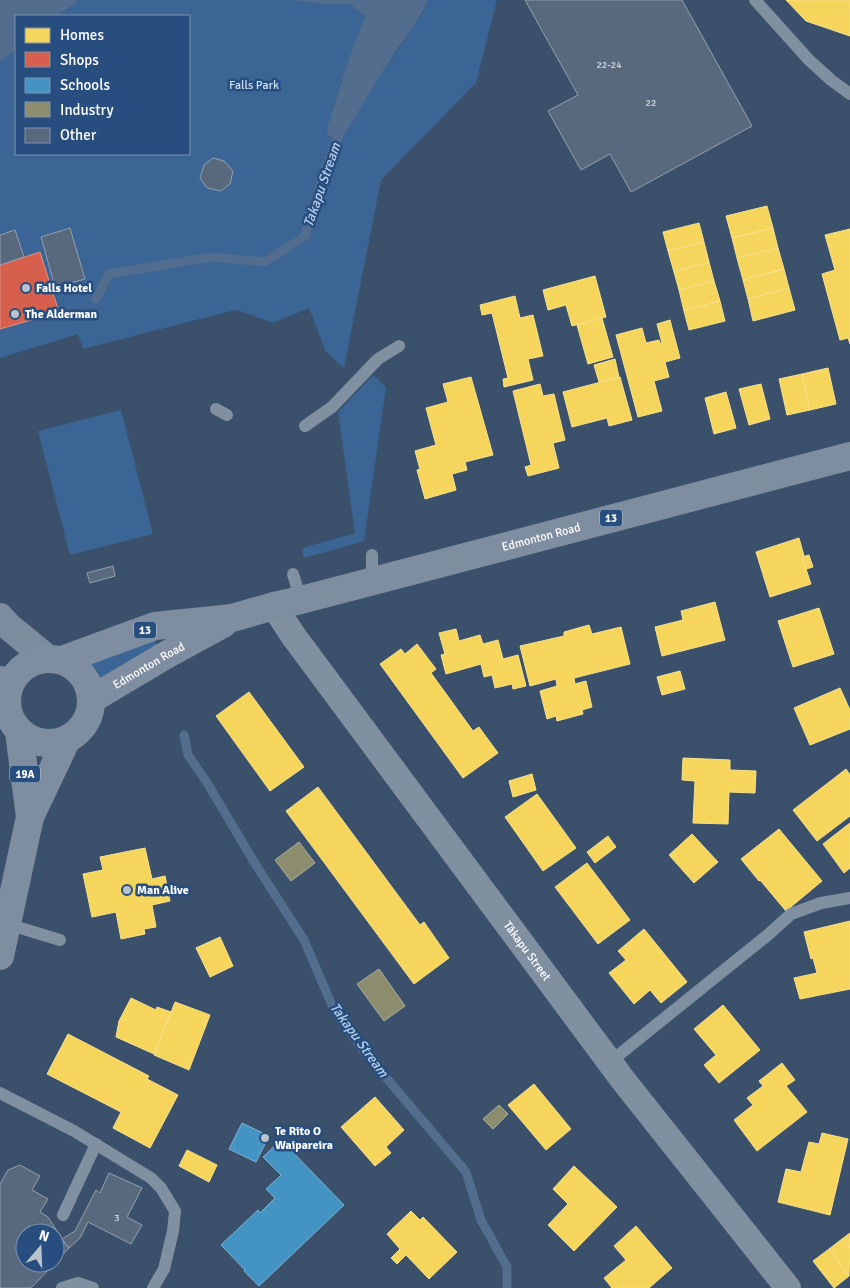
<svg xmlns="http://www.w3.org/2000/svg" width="850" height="1288" font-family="Signika,sans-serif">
<rect width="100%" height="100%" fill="#3b506a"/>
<g fill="#3b6594">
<path d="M79,0h213l33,4h24l16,12 -17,45 -16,50 55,-47 15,-20 22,-34 4,-10h69l-21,83 -95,97 -37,188 -18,-16 -17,-44 -36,15 -36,-13 -10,2 -144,37 -5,-15 -78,24v-296l16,-12v104h173v-138h-131z"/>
<path d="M373,375l13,12 -22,154 -60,17 -2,-10 53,-15 -17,-121z"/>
<path d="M121,410l32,124 -83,21 -32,-124z"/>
<path d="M155,640l2,5 -66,39 -4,-14 1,-5z"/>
</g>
<g fill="#526d8e">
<path d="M0,0h79l-21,16h-42v34l-16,12z"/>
<path d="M292,0h136c-10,24 -28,44 -42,66 -14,22 -27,44 -40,66l-8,6 -10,-2 -1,-8 21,-67 17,-45 -16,-12h-24z"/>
</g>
<g fill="#f6d55c" stroke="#f9e28d">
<path d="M786,0h64v36l-44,-15z"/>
<path d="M767,206l6,22 -41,10 -6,-22z"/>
<path d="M699,223l5,19 -36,9 -5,-19z"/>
<path d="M773,228l5,20 -41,10 -5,-20z"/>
<path d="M850,229v115l-2,-6 -8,2 -18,-66 13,-4 -10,-35z"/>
<path d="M704,242l5,20 -35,10 -6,-21z"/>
<path d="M778,248l6,21 -41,11 -6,-22z"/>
<path d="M709,262l5,19 -35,9 -5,-18z"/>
<path d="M784,269l5,19 -41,11 -5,-19z"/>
<path d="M595,276l11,41 -34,9 -6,-21 -18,5 -5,-20z"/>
<path d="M714,281l6,20 -36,10 -5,-21z"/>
<path d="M789,288l6,22 -42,11 -5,-22z"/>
<path d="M515,296l5,22 13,-3 10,41 -15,3 5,21 -29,7 -1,-8 5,-1 -16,-65 -10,2 -2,-10z"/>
<path d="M720,301l5,20 -36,9 -5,-19z"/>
<path d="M602,318l11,39 -25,7 -11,-39z"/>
<path d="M670,320l10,38 -15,4 4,15 -15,4 8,30 -24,6 -22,-82 26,-7 4,15 13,-3 1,3h2l-5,-19z"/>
<path d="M615,359l4,18 -20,5 -5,-17z"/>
<path d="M828,368l8,36 -26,6 -8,-36z"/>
<path d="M802,374l8,36 -23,5 -8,-36z"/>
<path d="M471,377l22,78 -28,7 2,8 -15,4 4,16 -31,9 -8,-29 3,-1 -5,-18 21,-6 -10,-37 22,-6 -5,-18z"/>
<path d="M620,377l12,43 -23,6 -2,-8 -35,9 -9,-35z"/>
<path d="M540,384l3,12 11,-2 11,46 -12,3 6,25 -31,8 -3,-9 6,-2 -18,-74z"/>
<path d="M761,384l9,35 -21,6 -10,-36z"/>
<path d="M726,392l10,36 -22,6 -9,-36z"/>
<path d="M799,538l5,18 -2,1 9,27 -41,13 -14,-45z"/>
<path d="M809,555l4,12 -7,2 -4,-12z"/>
<path d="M715,602l10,38 -63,16 -7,-29 28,-7 -2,-9z"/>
<path d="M819,608l15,46 -41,13 -15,-46z"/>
<path d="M589,625l3,9 29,-7 9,37 -56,14 1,6 11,-3 6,26 -10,3 1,4 -26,7 -1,-5 -9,3 -7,-28 17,-5 -1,-7 -26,7 -10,-40 44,-10v-4z"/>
<path d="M456,629l3,12 21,-6 3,9 15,-4 5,19 15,-4 8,31 -13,3 -1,-5 -17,4 -3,-13 -8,2 -3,-13 -35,10 -5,-19 4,-1 -6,-21z"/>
<path d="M417,644l19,25 -5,4 42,58 6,-4 19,26 -35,25 -83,-114 21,-15 4,5z"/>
<path d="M680,671l5,18 -23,6 -5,-18z"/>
<path d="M840,688l10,22v19l-40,16 -16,-37z"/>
<path d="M249,692l55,75 -34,24 -54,-75z"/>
<path d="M683,758l47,2v10l26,1 -1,22 -26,-1 -1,32 -35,-1 2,-42 -13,-1z"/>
<path d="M846,769l4,6v41l-33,25 -24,-31z"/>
<path d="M532,774l4,16 -23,7 -4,-16z"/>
<path d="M318,787l102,138 4,-3 25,36 -35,26 -128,-173z"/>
<path d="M537,794l39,54 -33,23 -38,-54z"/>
<path d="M850,823v45l-6,5 -21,-29z"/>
<path d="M779,829l43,52 -36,30 -26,-31 -1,1 -18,-22z"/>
<path d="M692,834l26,28 -24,21 -25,-28z"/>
<path d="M608,836l8,11 -21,16 -8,-11z"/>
<path d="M145,848l7,31 13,-3 5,25 -18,4 4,22 -12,2 1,5 -24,5 -5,-27 -24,5 -9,-43 20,-4 -3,-13z"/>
<path d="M587,863l43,57 -32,24 -43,-57z"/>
<path d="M850,921v68l-50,10 -6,-21 23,-5 -4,-15 -2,1 -7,-27z"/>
<path d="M644,929l43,53 -26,21 -11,-13 -16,14 -25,-31 17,-13 -8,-9z"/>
<path d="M220,937l13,29 -23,11 -14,-29z"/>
<path d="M131,998l25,12 1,-3 14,5 -17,42 -38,-17 3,-16z"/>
<path d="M175,1002l35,13 -21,55 -35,-15z"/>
<path d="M723,1005l37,45 -41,33 -15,-18 12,-10 -22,-26z"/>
<path d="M68,1034l81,42 -2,3 31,16 -28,53 -37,-20 8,-16 -74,-38z"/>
<path d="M782,1063l13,17 -9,6 21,26 -50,39 -23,-31 19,-15 -6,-7 16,-12 -4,-5z"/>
<path d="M534,1084l37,45 -25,21 -38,-45z"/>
<path d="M375,1097l29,33 -18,17 5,6 -16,13 -34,-39z"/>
<path d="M822,1133l26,6 -18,76 -52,-13 8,-33 15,3 8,-30 10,2z"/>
<path d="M187,1150l30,15 -8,17 -30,-16z"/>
<path d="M574,1166l43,41 -43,44 -26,-26 20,-21 -15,-15z"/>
<path d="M411,1211l9,9 3,-3 34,35 -28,27 -23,-24 -9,9 -6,-6 9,-9 -13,-15z"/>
<path d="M636,1226l36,42 -23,20h-37l-8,-10 22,-18 -12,-14z"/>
<path d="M850,1233v15l-8,-9z"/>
<path d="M842,1239l8,9 -1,28 -20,-27z"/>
<path d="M829,1249l20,27 -15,12 -21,-27z"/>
</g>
<path fill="#d6604d" stroke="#e29082" d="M40,252l19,60 -59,17v-64z"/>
<g fill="#4393c3" stroke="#7bb3d5">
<path d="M242,1123l27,13 -13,26 -27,-13z"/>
<path d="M281,1140l63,65 -85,81 -15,-15 1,-1 -24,-25 37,-35 2,3 15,-15 -9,-9 15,-14 -18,-18z"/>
</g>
<g fill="#8c8c6e" stroke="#aeae9a">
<path d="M299,842l16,21 -24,18 -16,-21z"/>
<path d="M379,969l26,37 -21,15 -27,-37z"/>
<path d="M499,1105l9,9 -15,15 -10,-10z"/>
</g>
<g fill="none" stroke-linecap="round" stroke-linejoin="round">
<g stroke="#526d8e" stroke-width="9">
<path d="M96,299l13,-25 103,-17 53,5 40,-26 19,-64 18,-45"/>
<path d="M184,735l4,20 18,26 48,81 50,78 30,70 28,39 104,123 15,48 26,47v21"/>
</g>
</g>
<g fill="#58697d" stroke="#94a0af">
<path d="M525,0h157l70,126 -121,66 -21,-38 -29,16 -33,-59 30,-16z"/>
<path d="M213,158l11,3 9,10 -3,13 -9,7 -14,-3 -7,-10 4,-13z"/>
<path d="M70,228l15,51 -30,8 -14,-50z"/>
<path d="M15,230l9,27 -24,8v-30z"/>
<path d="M113,566l2,10 -25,7 -3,-10z"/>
<path d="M20,1165l20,11 -8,14 16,9 -8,13 8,5 14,22 7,9 -14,15v-30h-30v30h30l-24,25h-31v-104l8,-14z"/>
<path d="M109,1173l33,15 -15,29 15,8 -11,19 -43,-22 -8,16 -11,10 -7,-9 13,-8 21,-41 4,3z"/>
</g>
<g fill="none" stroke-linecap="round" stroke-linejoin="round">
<g stroke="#8190a1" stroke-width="12">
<path d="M755,0l54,60 22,20 19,14"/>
<path d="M216,409l11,6"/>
<path d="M305,426l27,-19 46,-48 21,-13"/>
<path d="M372,555v26"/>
<path d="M293,574l8,26"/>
<path d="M7,924l53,16"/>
<path d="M610,1062l159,-128 22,-20 30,-11 29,-5"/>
<path d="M0,1093l74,38 77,47 10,10 14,23 -2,20 -9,38 -11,19"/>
<path d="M63,1215l33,-71"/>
<path d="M62,1288l16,-5 15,5"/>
</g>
<path stroke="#8190a1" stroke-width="26" id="s1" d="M274,606l18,28 331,446 165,208"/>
<g stroke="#7c8b9d" stroke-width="28">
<path d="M0,617l8,9 39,32"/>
<path d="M0,680l7,11"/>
</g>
<g stroke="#7f8da0" stroke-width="28">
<circle cx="49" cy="701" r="42"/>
<path id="s2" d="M62,660l93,-34 77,-8 42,-12 27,-6 549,-144"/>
<path id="s3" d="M92,699l74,-44 57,-31"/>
<path d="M19,732l11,85"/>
<path d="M0,956l30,-139 36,-76"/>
</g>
</g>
<g fill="#bac2cb" stroke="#274e7e" stroke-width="2">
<circle cx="26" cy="288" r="5"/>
<circle cx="15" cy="314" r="5"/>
<circle cx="127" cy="890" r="5"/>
<circle cx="265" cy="1138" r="5"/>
</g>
<g text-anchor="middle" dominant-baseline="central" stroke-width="5" stroke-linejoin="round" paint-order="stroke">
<g font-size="10" fill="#d5dade">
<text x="609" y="65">22-24</text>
<text x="651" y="103">22</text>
<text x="117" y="1218">3</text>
</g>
<g fill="#274e7e" stroke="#becad8" stroke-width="1">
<rect x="600" y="509.5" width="22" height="17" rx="4"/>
<rect x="134" y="621.5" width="22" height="17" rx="4"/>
<rect x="10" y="765.5" width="30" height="17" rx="4"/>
</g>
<g font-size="11" font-weight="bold" fill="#fff">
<text x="611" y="518">13</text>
<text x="145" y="630">13</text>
<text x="25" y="774">19A</text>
</g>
<g font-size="12" fill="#d0e1f4" stroke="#274e7e">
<text x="254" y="85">Falls Park</text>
</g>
<g font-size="12" font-weight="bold" fill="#fff" stroke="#274e7e" text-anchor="start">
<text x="36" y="288">Falls Hotel</text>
<text x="25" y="314">The Alderman</text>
<text x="137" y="890">Man Alive</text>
<text x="275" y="1131">Te Rito O<tspan x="275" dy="14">Waipareira</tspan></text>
</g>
<g font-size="12" fill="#fff" stroke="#274e7e">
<text stroke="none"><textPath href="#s2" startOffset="496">Edmonton Road</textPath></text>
<text stroke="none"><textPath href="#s3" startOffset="66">Edmonton Road</textPath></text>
<text stroke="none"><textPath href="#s1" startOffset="428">Tākapu Street</textPath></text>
</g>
<g font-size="14" font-style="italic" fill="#b9d1ed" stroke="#274e7e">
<text transform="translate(322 185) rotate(-71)">Takapu Stream</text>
<text transform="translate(359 1040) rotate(54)">Takapu Stream</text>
</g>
</g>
<rect x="15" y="15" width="175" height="140" fill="#274e7e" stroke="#7d95b2"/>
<rect x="25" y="28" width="25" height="15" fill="#f6d55c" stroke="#7d95b2"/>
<text x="60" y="40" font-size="15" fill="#ffffff">Homes</text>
<rect x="25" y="52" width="25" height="15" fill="#d6604d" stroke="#7d95b2"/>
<text x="60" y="65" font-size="15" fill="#ffffff">Shops</text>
<rect x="25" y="78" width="25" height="15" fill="#4393c3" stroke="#7d95b2"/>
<text x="60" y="90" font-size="15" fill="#ffffff">Schools</text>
<rect x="25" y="102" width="25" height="15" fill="#8c8c6e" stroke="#7d95b2"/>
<text x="60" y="115" font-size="15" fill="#ffffff">Industry</text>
<rect x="25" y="128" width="25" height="15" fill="#58697d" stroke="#7d95b2"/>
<text x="60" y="140" font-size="15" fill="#ffffff">Other</text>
<g transform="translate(40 1248) rotate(19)"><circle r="24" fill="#274e7e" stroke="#7d95b2"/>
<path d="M0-4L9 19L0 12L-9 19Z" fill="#bac2cb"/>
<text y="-8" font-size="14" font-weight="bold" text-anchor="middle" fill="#ffffff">N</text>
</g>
</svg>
